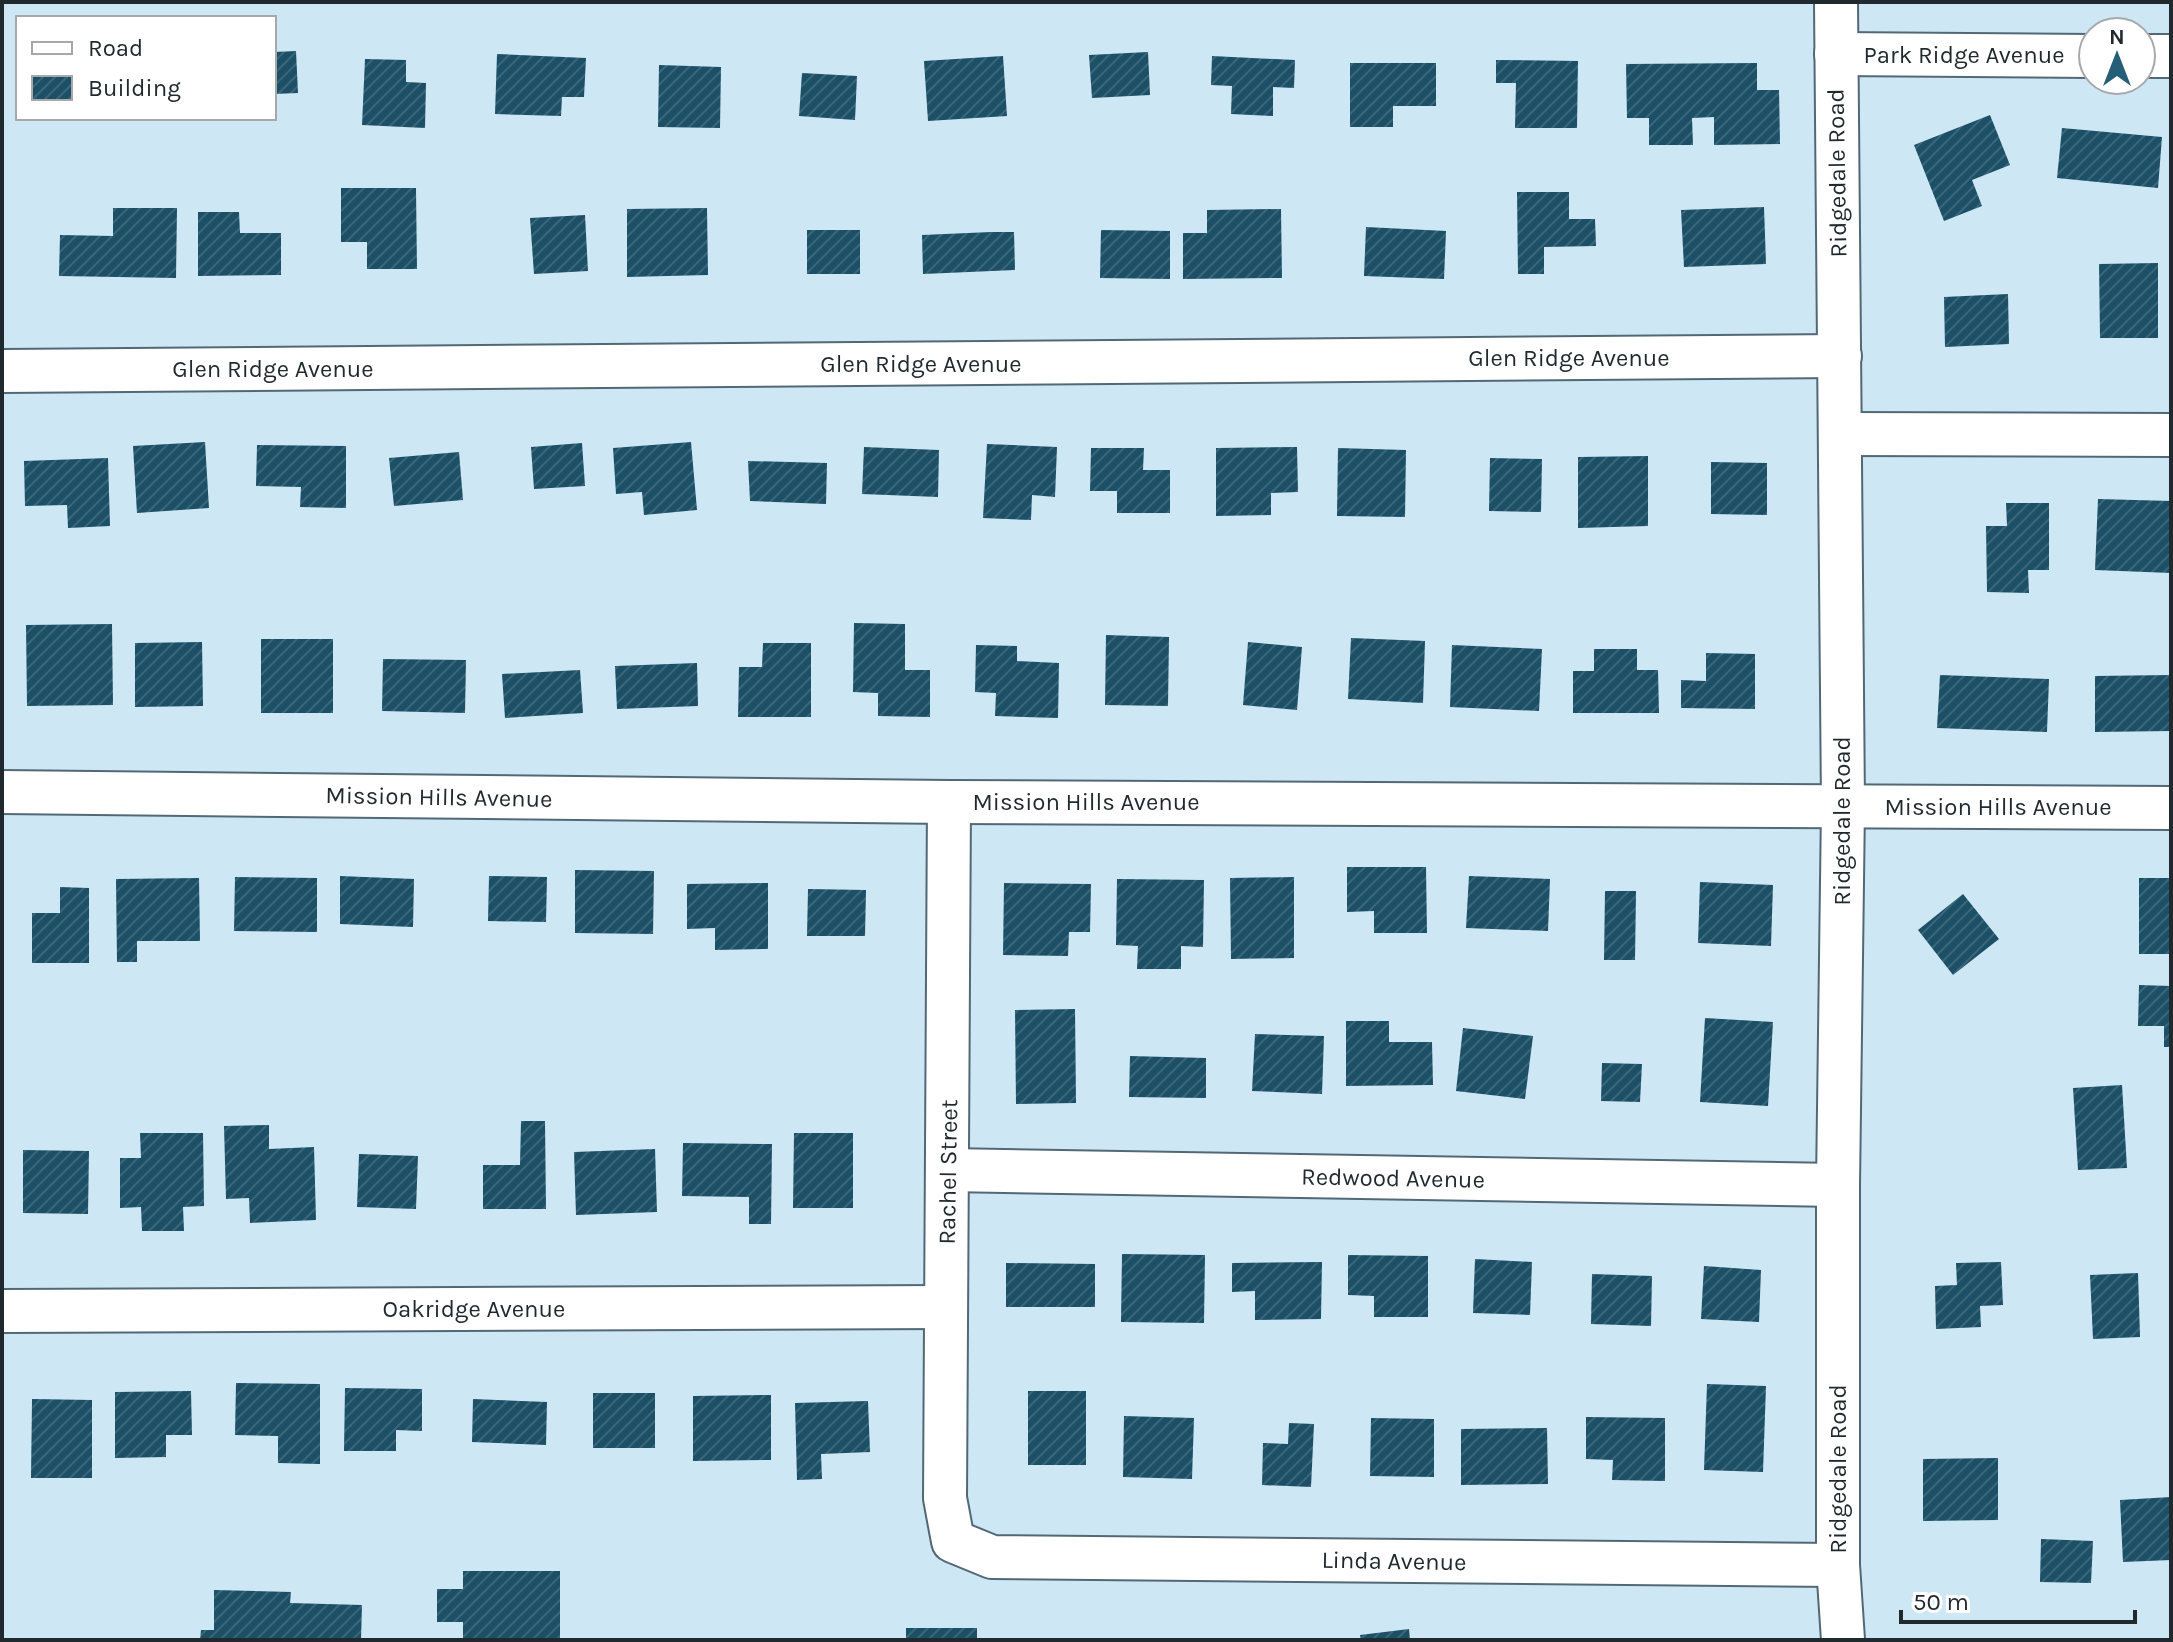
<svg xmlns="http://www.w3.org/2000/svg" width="2173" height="1642" font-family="Karla,sans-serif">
<defs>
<pattern id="building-hatch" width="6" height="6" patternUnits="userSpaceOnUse" patternTransform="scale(2)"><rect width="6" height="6" fill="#1c5067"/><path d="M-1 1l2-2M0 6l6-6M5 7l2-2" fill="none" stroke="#3c6679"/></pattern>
</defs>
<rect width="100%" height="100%" fill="#cee7f5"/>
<g fill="url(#building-hatch)">
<path d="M296,51l2,42 -24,1v-42z"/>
<path d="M1148,52l2,43 -58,3 -3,-43z"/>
<path d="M497,54l89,4 -2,39h-22l-1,19 -66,-2z"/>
<path d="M1003,56l4,60 -79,5 -4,-60z"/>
<path d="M1212,56l83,4 -1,28 -21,-1v29l-42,-2 1,-28 -21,-1z"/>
<path d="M365,59l41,1v22l20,1 -1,45 -63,-3z"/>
<path d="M1496,60l82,1 -1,67h-62l1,-45h-20z"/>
<path d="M1350,63h86v43h-43v21h-43z"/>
<path d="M1757,63v27h22l1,54 -66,1v-28l-22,1 1,27h-44v-27h-22l-1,-54z"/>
<path d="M659,65l62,2 -1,61 -62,-1z"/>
<path d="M802,73l55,3 -2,44 -56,-4z"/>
<path d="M1990,115l20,50 -38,15 10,26 -38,15 -30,-76z"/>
<path d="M2062,128l100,9 -4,51 -101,-10z"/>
<path d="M341,188h75l1,81h-50v-27h-26z"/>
<path d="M1517,192h52v27h26l1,27 -52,1v27h-26z"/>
<path d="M1764,207l2,57 -82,3 -3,-57z"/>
<path d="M113,208h64l-1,70 -117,-2 1,-41 53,1z"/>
<path d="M707,208l1,67 -81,2v-68z"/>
<path d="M1281,209l1,69 -99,1v-46h24v-23z"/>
<path d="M198,212h41l1,21h41v42l-83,1z"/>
<path d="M585,215l3,56 -54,3 -4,-56z"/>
<path d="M1366,227l80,4 -2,48 -80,-3z"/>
<rect x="807" y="230" width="53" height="44"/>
<path d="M1101,230l69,1v48l-70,-1z"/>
<path d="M991,232h23l1,38 -92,4 -1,-39z"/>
<path d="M2158,263v75h-58l-1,-74z"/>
<path d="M2008,294l1,50 -64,3 -1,-50z"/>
<path d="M205,442l4,66 -72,5 -4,-67z"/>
<path d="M691,442l6,68 -53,5 -2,-23 -26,2 -3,-46z"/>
<path d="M582,443l3,43 -51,3 -3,-42z"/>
<path d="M987,444l70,3 -2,50 -23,-2 -1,25 -48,-2z"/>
<path d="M257,445l89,1v62l-46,-1 1,-20 -45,-1z"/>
<path d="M864,447l75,3 -1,47 -76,-3z"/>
<path d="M1297,447l1,45 -27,1v22l-55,1v-68z"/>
<path d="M1091,448h53l-1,22h27v43h-53v-22h-27z"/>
<path d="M1338,448l68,2 -1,67 -68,-1z"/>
<path d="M459,452l4,48 -69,6 -5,-48z"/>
<path d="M1648,456v70l-70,2v-71z"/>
<path d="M108,458l2,68 -42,2 -1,-23 -42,1 -1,-45z"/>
<path d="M1490,458l52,1 -1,53 -52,-1z"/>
<path d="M748,461l79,2 -1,41 -76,-3z"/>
<path d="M1711,462l56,1v52l-56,-1z"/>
<path d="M2098,499l73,2v72l-76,-3z"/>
<path d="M2006,503h43v67h-21l1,23 -42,-1 -1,-66h21z"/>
<path d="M854,623l51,1v46h25v47l-52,-1v-23l-25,-1z"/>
<path d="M112,624l1,81 -86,1 -1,-81z"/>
<path d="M1106,635l63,2 -1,69 -63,-1z"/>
<path d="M1351,638l74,3 -2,62 -75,-4z"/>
<rect x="261" y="639" width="72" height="74"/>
<path d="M202,642l1,64 -68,1v-64z"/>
<path d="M1248,642l54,5 -5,63 -54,-5z"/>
<path d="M763,643h48v74h-73l1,-50h23z"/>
<path d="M976,645l41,1v15l42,2 -1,55 -63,-2 1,-23 -21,-1z"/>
<path d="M1452,645l90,4 -3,62 -89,-4z"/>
<path d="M1594,649h43v21h21l1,43h-86v-42h21z"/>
<path d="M1706,653l49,1v55l-74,-1v-28l25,1z"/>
<path d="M383,659l83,1 -1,53 -83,-2z"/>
<path d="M697,663l1,43 -81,3 -2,-43z"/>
<path d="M580,670l3,43 -78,5 -3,-44z"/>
<path d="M1940,675l109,4 -2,53 -110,-4z"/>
<path d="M2171,675v56l-76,1v-56z"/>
<path d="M1347,867h79l1,66h-53v-22l-27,1z"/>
<path d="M575,870l79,1 -1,63 -78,-1z"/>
<path d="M340,876l74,3 -1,48 -73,-3z"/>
<path d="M489,876l58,1 -1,45 -58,-1z"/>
<path d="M1469,876l81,3 -2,52 -82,-3z"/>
<path d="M235,877l82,1v54l-83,-1z"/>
<path d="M1294,877v81l-63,1 -1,-81z"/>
<path d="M199,878l1,63h-63v21h-20l-1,-83z"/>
<rect x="2139" y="878" width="32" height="76"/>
<path d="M1117,879l87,1 -1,67 -22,-1v23h-44l1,-23 -22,-1z"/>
<path d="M1700,882l73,3 -2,61 -73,-3z"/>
<path d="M768,883v66l-53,1v-22l-28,1v-45z"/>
<path d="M1004,883l87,1 -1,48h-21l-1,24 -65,-1z"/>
<path d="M60,887l29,1v75h-57v-50h28z"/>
<path d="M808,889l58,1 -1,46h-58z"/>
<path d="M1605,891h31l-1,69h-31z"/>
<path d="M1963,894l36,45 -46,36 -35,-45z"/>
<path d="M2139,985l32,1v61h-7v-21h-26z"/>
<path d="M1075,1009l1,94 -60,1 -1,-94z"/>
<path d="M1705,1018l68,4 -5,84 -68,-4z"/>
<path d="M1346,1021h43v21h43l1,43 -87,1z"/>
<path d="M1463,1028l70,8 -8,63 -69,-8z"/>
<path d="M1255,1034l69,2 -2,58 -70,-3z"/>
<path d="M1130,1056l76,2v40l-77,-1z"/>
<path d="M1602,1063l40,1 -2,38 -39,-1z"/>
<path d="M2122,1085l5,83 -49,2 -5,-82z"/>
<path d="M521,1121h24l1,88h-63v-44h37z"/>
<path d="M269,1125v24l45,-2 2,73 -66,3 -1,-25 -23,1 -2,-73z"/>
<path d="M140,1133h63l1,73 -21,1 1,24h-42l-1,-24 -21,1v-50h21z"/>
<path d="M794,1133h59v75h-60z"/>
<path d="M683,1143l89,1 -1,80h-22v-27l-67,-1z"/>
<path d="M655,1149l2,63 -81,3 -2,-63z"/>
<path d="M23,1150l66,1 -1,63 -65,-1z"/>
<path d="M359,1154l59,2 -2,53 -59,-2z"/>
<path d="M1122,1254l83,1 -1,68 -83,-1z"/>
<path d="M1348,1255l80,1v61h-54v-21l-26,-1z"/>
<path d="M1475,1259l57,3 -2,53 -57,-2z"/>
<path d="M1322,1262l-1,57 -66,1v-29l-23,1v-29z"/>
<path d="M2001,1262l2,43 -23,1 1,21 -45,2 -1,-43 22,-1 -1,-22z"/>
<path d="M1006,1263l89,1v43h-89z"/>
<path d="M1704,1266l57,4 -2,52 -58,-3z"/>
<path d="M2138,1273l2,64 -47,2 -3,-64z"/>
<path d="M1592,1274l60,2 -1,50 -60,-2z"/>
<path d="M236,1383l84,1v80l-42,-1v-27l-43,-1z"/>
<path d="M1707,1384l59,2 -3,86 -59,-2z"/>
<path d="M345,1388l77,1v42l-26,-1v21h-52z"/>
<path d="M191,1391l1,44h-26v22l-51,1v-66z"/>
<rect x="1028" y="1391" width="58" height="74"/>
<rect x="593" y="1393" width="62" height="55"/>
<path d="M771,1395v65l-78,1v-65z"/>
<path d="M32,1399l60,1v78h-61z"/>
<path d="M473,1399l74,3 -1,43 -74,-3z"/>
<path d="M868,1401l2,51 -49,2 1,25 -25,1 -2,-77z"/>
<path d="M1124,1416l70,2 -2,61 -69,-2z"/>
<path d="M1586,1417l79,1v63l-53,-1 1,-20 -27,-1z"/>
<path d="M1371,1418l63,1v58l-64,-1z"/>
<path d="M1289,1423l25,1 -3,63 -49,-2 1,-42 25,1z"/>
<path d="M1547,1428l1,56 -87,1v-56z"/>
<path d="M1998,1458v62l-75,1v-62z"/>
<path d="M2171,1497v63l-48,2 -3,-62z"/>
<path d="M2041,1539l52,2 -2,42 -51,-1z"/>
<path d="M463,1571h97v67h-24v2l-73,-2v-16h-26v-33h26z"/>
<path d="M214,1590l77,2 -1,11 72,2 -1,35h-161l1,-10h13z"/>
<rect x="906" y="1628" width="71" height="12"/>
<path d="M1409,1629l1,11h-49l-1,-5z"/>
</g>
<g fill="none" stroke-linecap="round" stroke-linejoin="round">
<defs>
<g id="minor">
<path d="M1836,2l7,804 -5,379v380l5,75"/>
<path d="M1836,54l257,2"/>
<path d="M2141,56h30"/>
<path d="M2,371l1838,-15"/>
<path d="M1840,434l331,1"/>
<path d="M2,792l947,10 1222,6"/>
<path d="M949,802l-4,696 8,43 39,16 846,8"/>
<path d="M949,1170l889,15"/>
<path d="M2,1311l943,-4"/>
</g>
</defs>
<use href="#minor" stroke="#526975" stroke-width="46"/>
<use href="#minor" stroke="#fff" stroke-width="42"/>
</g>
<g text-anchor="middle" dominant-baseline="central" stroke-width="8" stroke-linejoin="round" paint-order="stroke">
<g font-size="24" fill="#1f292e" stroke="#fff">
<text x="1964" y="55">Park Ridge Avenue</text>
<text transform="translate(1837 173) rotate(-91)">Ridgedale Road</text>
<text x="1569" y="358">Glen Ridge Avenue</text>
<text x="921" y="364">Glen Ridge Avenue</text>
<text x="273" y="369">Glen Ridge Avenue</text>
<text transform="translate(439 797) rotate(1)">Mission Hills Avenue</text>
<text x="1086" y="802">Mission Hills Avenue</text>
<text x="1998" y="807">Mission Hills Avenue</text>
<text transform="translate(1842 821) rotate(-90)">Ridgedale Road</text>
<text transform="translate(948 1172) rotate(-89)">Rachel Street</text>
<text transform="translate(1393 1178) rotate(1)">Redwood Avenue</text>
<text x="474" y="1309">Oakridge Avenue</text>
<text transform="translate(1838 1469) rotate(-90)">Ridgedale Road</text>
<text transform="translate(1394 1561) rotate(1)">Linda Avenue</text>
</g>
</g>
<rect width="2173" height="1642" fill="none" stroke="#1f292e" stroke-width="8"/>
<rect x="16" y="16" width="260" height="104" fill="#ffffff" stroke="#a5a9ab" stroke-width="2"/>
<rect x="32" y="42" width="40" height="12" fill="#ffffff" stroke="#a5a9ab" stroke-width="2"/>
<text x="88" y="56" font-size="24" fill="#1f292e">Road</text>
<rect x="32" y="76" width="40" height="24" fill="url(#building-hatch)" stroke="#a5a9ab" stroke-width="2"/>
<text x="88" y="96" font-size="24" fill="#1f292e">Building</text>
<g transform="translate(2117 56)"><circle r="38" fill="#ffffff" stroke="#a5a9ab" stroke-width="2"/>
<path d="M0-6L14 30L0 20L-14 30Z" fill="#255e77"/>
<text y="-12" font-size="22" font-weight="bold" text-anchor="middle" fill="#1f292e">N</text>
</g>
<path d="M1901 1610v12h234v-12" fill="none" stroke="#1f292e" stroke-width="4"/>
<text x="1913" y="1610" font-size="24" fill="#1f292e" stroke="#ffffff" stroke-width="6" paint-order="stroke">50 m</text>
</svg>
